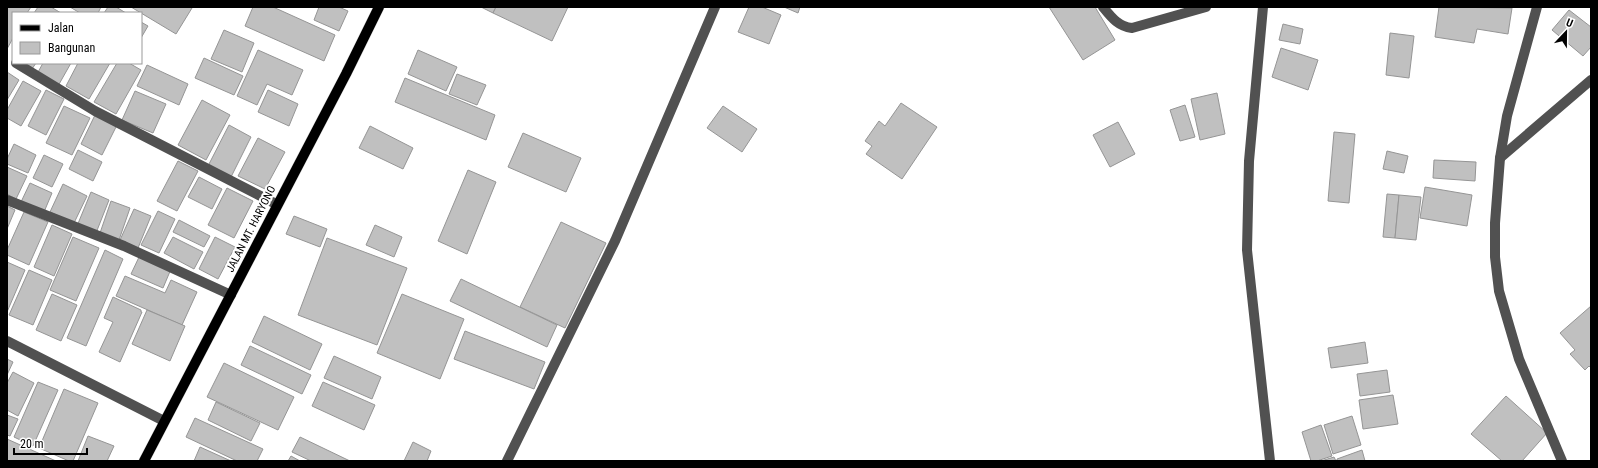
<svg xmlns="http://www.w3.org/2000/svg" width="1598" height="468" font-family="'Roboto Condensed',sans-serif">
<rect width="100%" height="100%" fill="#fff"/>
<g fill="#c0c0c0" stroke="#959595">
<path d="M7,7h24l-4,6h-14v25l-6,11z"/>
<path d="M38,7h13l10,6h-27z"/>
<path d="M70,7h31l-3,6h-18z"/>
<path d="M108,7h8l10,6h-22z"/>
<path d="M131,7h59l2,1 -16,26z"/>
<path d="M253,7h20l62,28 -11,26 -79,-35z"/>
<path d="M319,7h20l9,4 -9,20 -25,-11z"/>
<path d="M481,7h15l-3,6z"/>
<path d="M496,7h72l-16,34 -59,-28z"/>
<path d="M749,7h13l19,8 -12,29 -31,-12z"/>
<path d="M784,7h16l-2,6z"/>
<path d="M1049,7h46l20,33 -32,20z"/>
<path d="M1439,7l73,1 -4,26 -31,-5 -3,14 -39,-6z"/>
<path d="M1569,10l22,17v20l-8,9 -31,-26z"/>
<path d="M141,22l7,4 -7,12z"/>
<path d="M1283,24l20,5 -3,15 -21,-4z"/>
<path d="M224,30l30,13 -12,29 -31,-13z"/>
<path d="M1390,33l24,3 -5,42 -23,-3z"/>
<path d="M1281,48l37,12 -10,30 -36,-13z"/>
<path d="M258,50l45,20 -11,25 -25,-11 -10,21 -20,-9z"/>
<path d="M418,50l39,17 -11,24 -38,-17z"/>
<path d="M204,58l39,18 -9,19 -39,-17z"/>
<path d="M21,63h15l-4,6z"/>
<path d="M43,63h28l-13,23 -21,-12z"/>
<path d="M78,63h32l-21,36 -23,-13z"/>
<path d="M117,63h12l12,7 -25,44 -22,-12z"/>
<path d="M147,65l41,19 -9,21 -42,-19z"/>
<path d="M7,72l12,8 -12,20z"/>
<path d="M457,74l29,11 -9,20 -28,-11z"/>
<path d="M405,78l90,37 -9,25 -91,-38z"/>
<path d="M23,81l18,10 -20,35 -14,-8v-8z"/>
<path d="M46,90l18,9 -18,36 -18,-9z"/>
<path d="M268,90l30,14 -9,22 -31,-14z"/>
<path d="M135,91l31,13 -13,29 -31,-13z"/>
<path d="M1217,93l8,41 -25,6 -9,-41z"/>
<path d="M202,100l28,15 -24,45 -28,-15z"/>
<path d="M901,103l36,24 -35,52 -36,-25 6,-8 -7,-5 14,-20 6,5z"/>
<path d="M1185,105l10,32 -15,4 -10,-31z"/>
<path d="M64,106l26,12 -18,37 -26,-12z"/>
<path d="M723,106l34,23 -15,23 -35,-24z"/>
<path d="M95,115l22,10 -15,30 -21,-11z"/>
<path d="M1118,122l17,32 -25,13 -17,-32z"/>
<path d="M229,125l22,12 -20,40 -23,-11z"/>
<path d="M370,126l43,22 -10,21 -44,-21z"/>
<path d="M1334,132l21,2 -6,69 -21,-2z"/>
<path d="M523,133l58,25 -15,34 -58,-25z"/>
<path d="M258,138l27,14 -20,37 -27,-13z"/>
<path d="M14,144l22,11 -8,18 -21,-9v-5z"/>
<path d="M78,150l24,12 -9,19 -24,-12z"/>
<path d="M1387,151l21,5 -4,17 -21,-4z"/>
<path d="M44,155l19,9 -11,23 -19,-9z"/>
<path d="M1434,160l42,2 -1,19 -42,-3z"/>
<path d="M178,161l20,10 -21,40 -20,-10z"/>
<path d="M7,167l20,9 -11,23 -9,-5z"/>
<path d="M468,170l28,12 -29,72 -29,-13z"/>
<path d="M199,177l23,12 -10,20 -24,-12z"/>
<path d="M30,183l22,10 -8,19 -23,-10z"/>
<path d="M63,184l24,12 -13,27 -24,-11z"/>
<path d="M1425,187l47,8 -5,31 -47,-8z"/>
<path d="M227,188l26,13 -19,37 -26,-13z"/>
<path d="M91,192l18,8 -13,33 -19,-7z"/>
<path d="M1387,194l12,1 -4,43 -12,-1z"/>
<path d="M1399,195l22,2 -5,43 -21,-2z"/>
<path d="M111,201l19,7 -11,32 -19,-7z"/>
<path d="M7,206l8,4 -8,19z"/>
<path d="M134,209l17,7 -13,32 -18,-8z"/>
<path d="M158,211l17,8 -16,34 -18,-8z"/>
<path d="M24,212l24,10 -19,43 -22,-10v-5z"/>
<path d="M294,216l33,13 -7,18 -34,-13z"/>
<path d="M179,220l31,16 -6,11 -31,-15z"/>
<path d="M561,222l45,21 -41,85 -45,-21z"/>
<path d="M52,225l20,9 -18,42 -20,-9z"/>
<path d="M375,225l27,12 -8,20 -28,-12z"/>
<path d="M73,237l26,11 -23,53 -26,-11z"/>
<path d="M173,237l30,15 -9,17 -30,-16z"/>
<path d="M215,237l20,10 -17,32 -19,-10z"/>
<path d="M327,238l80,30 -30,77 -79,-30z"/>
<path d="M105,250l18,9 -37,87 -19,-8z"/>
<path d="M140,255l31,14 -8,19 -32,-14z"/>
<path d="M7,262l18,8 -18,42z"/>
<path d="M29,270l23,10 -19,45 -24,-10z"/>
<path d="M125,276l40,17 6,-13 26,12 -15,33 -66,-29z"/>
<path d="M461,279l96,46 -10,22 -97,-46z"/>
<path d="M52,294l25,11 -16,36 -25,-11z"/>
<path d="M402,294l62,25 -24,60 -63,-26z"/>
<path d="M113,297l28,13v2h1l-22,50 -21,-10 14,-30 -9,-4z"/>
<path d="M1591,306v62l-2,-2 -4,4 -15,-16 5,-4 -15,-17z"/>
<path d="M147,310l38,16 -15,35 -38,-17z"/>
<path d="M264,316l58,28 -12,26 -58,-28z"/>
<path d="M465,331l80,31 -11,27 -80,-30z"/>
<path d="M1365,342l3,21 -37,5 -3,-20z"/>
<path d="M250,346l61,29 -9,19 -61,-29z"/>
<path d="M334,356l47,21 -9,22 -48,-21z"/>
<path d="M7,359l6,3 -6,13z"/>
<path d="M224,363l70,34 -16,33 -71,-33z"/>
<path d="M1387,370l3,22 -30,4 -3,-22z"/>
<path d="M13,372l21,11 -16,33 -11,-6v-27z"/>
<path d="M38,382l20,8 -25,56 -19,-9z"/>
<path d="M323,382l52,23 -11,25 -52,-24z"/>
<path d="M64,389l34,14 -25,58h-4l-30,-13z"/>
<path d="M1393,395l5,29 -35,5 -4,-29z"/>
<path d="M1506,396l41,37 -25,28h-20l-31,-27z"/>
<path d="M216,402l44,21 -9,18 -43,-21z"/>
<path d="M7,415l11,4 -8,17 -3,-1z"/>
<path d="M1352,416l9,29 -28,9 -9,-29z"/>
<path d="M195,418l68,31 -6,12h-20l-51,-24z"/>
<path d="M1321,425l11,31 -15,5h-6l-9,-29z"/>
<path d="M88,436l26,10 -7,15h-29z"/>
<path d="M300,437l50,24h-39l-19,-9z"/>
<path d="M7,439l49,22h-49z"/>
<path d="M413,442l18,9 -4,10h-23z"/>
<path d="M200,447l31,14h-37z"/>
<path d="M1362,450l3,11h-28v-2z"/>
<path d="M291,456l9,5h-12z"/>
<path d="M1334,457l2,4h-15z"/>
</g>
<g fill="none" stroke-linecap="round" stroke-linejoin="round">
<defs>
<path id="major" d="M144,461l202,-387 33,-67"/>
</defs>
<use href="#major" stroke="#dbdbdb" stroke-width="11"/>
<g stroke="#515151" stroke-width="10">
<path d="M1103,7c9,11 15,19 29,21l74,-21"/>
<path d="M1263,7l-14,154 -2,89 23,211"/>
<path d="M1537,7l-30,109 -7,42 -5,65v34l4,34 20,68 43,102"/>
<path d="M16,63l79,48 181,93"/>
<path d="M1500,158l91,-78"/>
<path d="M7,200l117,46 107,49"/>
<path d="M7,341l157,80"/>
<path d="M507,461l108,-220 100,-234"/>
</g>
<use href="#major" stroke="#000" stroke-width="10"/>
</g>
<g text-anchor="middle" dominant-baseline="central" stroke-width="4" stroke-linejoin="round" paint-order="stroke">
<g font-size="11" fill="#000" stroke="#fff">
<text transform="translate(251 229) rotate(-63)">JALAN MT. HARYONO</text>
</g>
</g>
<rect width="1598" height="468" fill="none" stroke="#000000" stroke-width="16"/>
<rect x="12" y="12" width="130" height="52" fill="#ffffff" stroke="#999999"/>
<rect x="20" y="25" width="20" height="6" fill="#000000" stroke="#999999"/>
<text x="48" y="32" font-size="12" fill="#000000">Jalan</text>
<rect x="20" y="42" width="20" height="12" fill="#c0c0c0" stroke="#999999"/>
<text x="48" y="52" font-size="12" fill="#000000">Bangunan</text>
<g transform="translate(1566 32) rotate(22)" stroke="#ffffff" stroke-width="3" paint-order="stroke">
<path d="M0-3L7 15L0 10L-7 15Z" fill="#000000"/>
<text y="-6" font-size="11" font-weight="bold" text-anchor="middle" fill="#000000">U</text>
</g>
<path d="M14 448v6h73v-6" fill="none" stroke="#000000" stroke-width="2"/>
<text x="20" y="448" font-size="12" fill="#000000" stroke="#ffffff" stroke-width="3" paint-order="stroke">20 m</text>
</svg>
